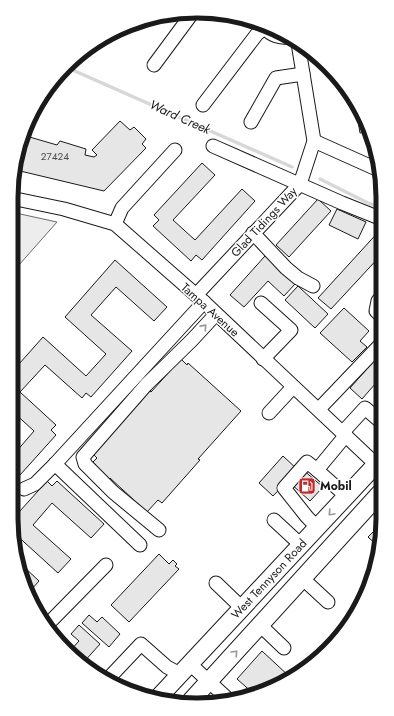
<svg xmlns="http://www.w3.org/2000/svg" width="394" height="716" font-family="Jost,sans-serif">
<rect width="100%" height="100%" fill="#fff"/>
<path fill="#ededed" stroke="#6a6a6a" d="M11,212l46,10 -46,52z"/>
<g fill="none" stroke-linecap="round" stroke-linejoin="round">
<g stroke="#d7d7d7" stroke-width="3.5">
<path d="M68,68l224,99"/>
<path d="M320,179l50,25 12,3"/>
</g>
</g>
<g fill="#e6e6e6" stroke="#1a1a1a">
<path d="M356,108h1l9,24 -6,1z"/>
<path d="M120,121l10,9 4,-3 12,12 -4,5 4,4 -42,43 -88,-21 10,-34 31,9 3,-4 26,8 -1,6 9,2 3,-2 -5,-5z"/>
<path d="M202,163l13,12 -42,45 22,20 47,-51 13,12 -53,59 -6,-5 -5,6 -38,-35 6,-6 -5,-5z"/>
<path d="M318,199l13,12 -42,46 -13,-12z"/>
<path d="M337,209l29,13 -8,17 -29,-14z"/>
<path d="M381,229l1,25 -51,55 -13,-11z"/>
<path d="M265,256l30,28 -11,12 -16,-15 -24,26 -14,-12z"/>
<path d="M115,260l52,47 -13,14 -38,-34 -25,28 41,36 -41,46 -5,-4 -4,5 -37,-33 -25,27 36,33 -5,5 5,5 -36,40 -5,-5 -4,4v-25l4,4 19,-22 -23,-21v-37l32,-36 43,39 20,-22 -41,-37z"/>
<path d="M298,286l30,28 -13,14 -30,-28z"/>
<path d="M344,308l25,23 -9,10 7,6 -15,15 -32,-29z"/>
<path d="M181,359l6,6 1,-2 53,48 -43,48 2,1 -38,43 -4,-3 -11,12 -37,-34 -4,4 -14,-13 4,-4 -3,-3 4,-4 -4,-4 49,-54 -4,-3 8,-9 5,4z"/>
<path d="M374,361l8,8v7l-20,23 -12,-11z"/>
<path d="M382,385v10l-5,-4z"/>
<path d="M283,456l15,14 -25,26 -14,-13z"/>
<path d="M302,469l21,18 -13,14 -20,-18z"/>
<path d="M47,481l5,5 5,-5 47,43 -13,14 -39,-35 -19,22 38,34 -13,14 -45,-41v-3l3,-4 -5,-4z"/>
<path d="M383,522v9l-5,15 -10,-9z"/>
<path d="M159,554l10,10 4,-4 4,4 -2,2 4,3 -50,53 -18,-17z"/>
<path d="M23,566l16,15 -8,9 7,6 -5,5 -12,-22 -2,-9z"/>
<path d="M89,615l8,7 5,-5 18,17 -11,13 -27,-24z"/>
<path d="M79,625l21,19 -17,19 -13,-12 9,-10 -8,-7z"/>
<path d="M262,651l28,26 -22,14 -14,3 -17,-15z"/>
</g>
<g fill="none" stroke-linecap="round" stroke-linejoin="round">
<defs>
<g id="minor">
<path d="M264,27c8,10 16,10 28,11"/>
<path d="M154,65l37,-50"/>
<path d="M203,105l54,-71 7,-6"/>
<path d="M251,122l25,-44 27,-4"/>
<path d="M314,141l67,30"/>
<path d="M213,146l129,57 40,16"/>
<path d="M11,198l53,11 51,15 89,78 178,168"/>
<path d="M115,224l7,-16 53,-58"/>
<path d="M253,233l33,35 12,10 15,8"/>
<path d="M196,295l104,-111 14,-43 -16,-98"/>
<path d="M382,296l-4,5 -2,10 6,6"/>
<path d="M261,303l30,27 -28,29"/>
<path d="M319,409l63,-66"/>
<path d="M269,413l24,-26"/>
<path d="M343,432l22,-24 15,13 2,-2"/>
<path d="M55,464l85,81"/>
<path d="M317,470l29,26"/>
<path d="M24,489l11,-5 20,-20 149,-162"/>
<path d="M274,520l27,25"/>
<path d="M317,527l-10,-10 -23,-29 23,-26 10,8 29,-35"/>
<path d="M159,530l-46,-38 -28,-28 -2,-7 63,-72 46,-45 24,-26"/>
<path d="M302,578l26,24"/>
<path d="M216,583l26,25"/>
<path d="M260,625l24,23"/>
<path d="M46,626l60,-61"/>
<path d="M190,664l39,36"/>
<path d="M107,680l34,-36 26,23 13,7"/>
</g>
<g id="major">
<path d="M157,699l225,-241"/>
<path d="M189,703l193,-212"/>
</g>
</defs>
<use href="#minor" stroke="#1a1a1a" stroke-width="15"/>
<use href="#major" stroke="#1a1a1a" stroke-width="19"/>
<use href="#minor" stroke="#fff" stroke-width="13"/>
<use href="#major" stroke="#fff" stroke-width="17"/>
</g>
<defs><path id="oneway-chevron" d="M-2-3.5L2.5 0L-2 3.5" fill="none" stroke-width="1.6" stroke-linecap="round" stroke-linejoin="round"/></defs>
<g stroke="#989898">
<use href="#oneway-chevron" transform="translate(204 327) rotate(-48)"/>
<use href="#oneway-chevron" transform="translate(331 513) rotate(133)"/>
<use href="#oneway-chevron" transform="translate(235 653) rotate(-47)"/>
</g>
<defs>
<symbol id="fuel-square" viewBox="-11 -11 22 22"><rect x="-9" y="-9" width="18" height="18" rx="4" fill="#c62828" stroke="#fff"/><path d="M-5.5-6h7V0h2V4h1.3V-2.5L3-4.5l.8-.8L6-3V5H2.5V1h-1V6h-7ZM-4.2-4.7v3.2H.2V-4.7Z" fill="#fff"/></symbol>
</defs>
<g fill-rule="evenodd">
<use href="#fuel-square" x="297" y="476" width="20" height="20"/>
</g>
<g text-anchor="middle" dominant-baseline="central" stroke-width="3" stroke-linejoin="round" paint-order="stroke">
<g font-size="10" fill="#4d4d4d">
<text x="55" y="156">27424</text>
</g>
<g font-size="12" fill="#1a1a1a" stroke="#fff">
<text transform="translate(264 222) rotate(-47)">Glad Tidings Way</text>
<text transform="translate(210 310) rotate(42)">Tampa Avenue</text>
<text transform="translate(269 579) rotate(-47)">West Tennyson Road</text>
</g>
<g font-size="12" font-weight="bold" fill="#1a1a1a" stroke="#fff" text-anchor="start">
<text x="320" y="486">Mobil</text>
</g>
<g font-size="13" font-style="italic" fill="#1a1a1a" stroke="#fff">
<text transform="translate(180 117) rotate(24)">Ward Creek</text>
</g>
</g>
<path d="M0 0H394V716H0ZM197 18H197A179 179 0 0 1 376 197V519A179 179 0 0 1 197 698H197A179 179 0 0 1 18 519V197A179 179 0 0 1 197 18Z" fill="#fff" fill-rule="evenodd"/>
<path fill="none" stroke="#1a1a1a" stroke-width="5" d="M197 18H197A179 179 0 0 1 376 197V519A179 179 0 0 1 197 698H197A179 179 0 0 1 18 519V197A179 179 0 0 1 197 18Z"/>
</svg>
